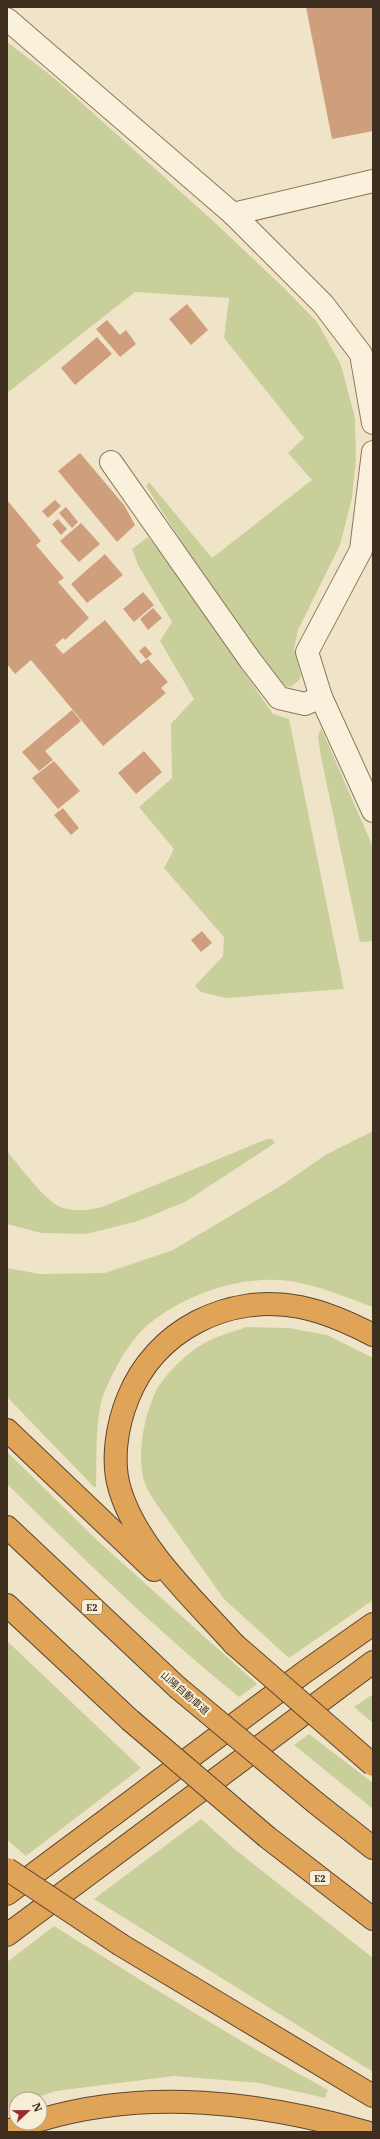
<svg xmlns="http://www.w3.org/2000/svg" width="380" height="2139" font-family="'IBM Plex Serif','Noto Sans JP',serif">
<rect width="100%" height="100%" fill="#f0e4c8"/>
<g fill="#c9cf9b">
<path d="M7,42l46,35 159,143 71,67 34,35 24,43 14,53 1,41 -4,39 -12,47 -42,85 -4,19 7,26 -1,4 -9,8 -7,-1 -55,-70 -83,-130 3,-4 63,76 100,-78 -24,-27 16,-15 -80,-100 5,-40 -94,-6 -128,101z"/>
<path d="M148,537l15,19 110,158 16,5 55,270 -118,9 -25,-6 -6,-6 28,-30 1,-19 -60,-69 10,-19 -35,-42 33,-29 -1,-54 23,-25 -34,-58 12,-19 -34,-57 -6,-16z"/>
<path d="M321,728l52,119v94l-13,1 -39,-185 -3,-20z"/>
<path d="M373,1131v176c-27,-10 -56,-22 -84,-26 -48,-6 -101,12 -139,42 -21,17 -37,48 -47,73 -8,23 -6,66 -7,91h-2l-87,-90v-129l33,6 65,-1 68,-23 109,-65 45,-31z"/>
<path d="M267,1139h5l3,4 -90,59 -47,19 -52,13 -45,-1 -34,-9v-73c11,13 40,53 56,57 14,4 26,2 39,-1z"/>
<path d="M246,1327l43,1 38,7 46,23v242l-84,58 -65,-59 -69,-97c-3,-5 -7,-10 -9,-16 -11,-25 -2,-71 10,-95 7,-14 29,-36 42,-44 15,-10 32,-14 48,-20z"/>
<path d="M7,1452l92,90 158,142 -18,13c-82,-66 -157,-140 -232,-213z"/>
<path d="M7,1641l134,127 -115,88 -19,-16z"/>
<path d="M373,1694v29l-19,-16z"/>
<path d="M309,1734l64,49v26l-79,-64z"/>
<path d="M201,1819l36,32 136,107v114l-279,-173z"/>
<path d="M54,1926c90,56 180,113 274,164l-3,8 -66,-15 -85,-7 -118,15 -24,8h-16v5l-9,3v-145z"/>
</g>
<g fill="#cf9f7d">
<path d="M306,7h67v124l-41,8z"/>
<path d="M187,304l21,26 -17,15 -22,-26z"/>
<path d="M107,320l13,15 6,-5 10,14 -16,13 -24,-28z"/>
<path d="M97,337l15,17 -37,31 -14,-17z"/>
<path d="M80,453l44,52 11,20 -18,17 -59,-71z"/>
<path d="M7,500l34,41 -5,4 28,33 -6,4 31,36 -24,22 -2,-2 -8,7 8,9 42,-34 36,44 7,-5 20,23 -7,6 5,5 -63,53 -72,-86 -16,14 -8,-10z"/>
<path d="M55,500l6,6 -13,12 -6,-7z"/>
<path d="M66,507l12,15 -6,6 -13,-15z"/>
<path d="M58,519l9,10 -6,6 -9,-11z"/>
<path d="M81,523l19,21 -21,18 -19,-21z"/>
<path d="M105,554l18,21 -36,28 -16,-19z"/>
<path d="M143,592l11,13 -20,17 -11,-13z"/>
<path d="M153,608l9,10 -14,12 -8,-11z"/>
<path d="M145,646l7,8 -6,5 -7,-8z"/>
<path d="M72,710l9,11 -36,30 8,9 -14,11 -17,-19z"/>
<path d="M144,751l18,21 -26,22 -18,-21z"/>
<path d="M54,761l26,30 -22,18 -26,-31z"/>
<path d="M63,808l16,20 -8,7 -17,-20z"/>
<path d="M202,931l10,12 -11,9 -10,-12z"/>
</g>
<g fill="none" stroke-linecap="round" stroke-linejoin="round">
<defs>
<g id="minor">
<path d="M7,19l226,195 90,90 38,50 12,69"/>
<path d="M233,214l140,-33"/>
<path d="M373,452l-12,98 -54,102 14,45 52,114"/>
<path d="M111,462l139,198 29,38 26,6 16,-7"/>
</g>
<g id="highway">
<path d="M7,1430l147,140"/>
<path d="M7,1527l170,160"/>
<path d="M7,1605l123,115"/>
<path d="M234,1644c-40,-45 -96,-95 -114,-154 -9,-29 -3,-65 8,-92 27,-68 100,-105 172,-91 25,5 50,16 73,28"/>
<path d="M316,1803l57,45"/>
<path d="M267,1837l106,82"/>
<path d="M7,1894l299,-223 67,-47"/>
<path d="M7,1935l366,-273"/>
<path d="M121,1945l252,151"/>
<path d="M40,2120c107,-32 220,-18 326,12"/>
<path d="M7,2131l25,-8"/>
</g>
</defs>
<use href="#minor" stroke="#8d765c" stroke-width="24"/>
<use href="#highway" stroke="#5b4430" stroke-width="24"/>
<use href="#minor" stroke="#faf1dc" stroke-width="22"/>
<use href="#highway" stroke="#e0a458" stroke-width="22"/>
<defs>
<g id="highway-bridge">
<path d="M234,1644l139,121"/>
<path d="M177,1687l139,116"/>
<path d="M130,1720l137,117"/>
<path d="M7,1869l114,76"/>
</g>
</defs>
<use href="#highway-bridge" stroke="#5b4430" stroke-width="24" stroke-linecap="butt"/>
<use href="#highway-bridge" stroke="#e0a458" stroke-width="22"/>
</g>
<g text-anchor="middle" dominant-baseline="central" stroke-width="4" stroke-linejoin="round" paint-order="stroke">
<g fill="#f7eed8" stroke="#756857" stroke-width="1">
<rect x="82" y="1600" width="20" height="14" rx="3"/>
<rect x="310" y="1871" width="20" height="14" rx="3"/>
</g>
<g font-size="9" font-weight="bold" fill="#3d2e20">
<text x="92" y="1607">E2</text>
<text x="320" y="1878">E2</text>
</g>
<g font-size="10" fill="#3d2e20" stroke="#f7eed8">
<text transform="translate(185 1693) rotate(41)">山陽自動車道</text>
</g>
</g>
<rect width="380" height="2139" fill="none" stroke="#3d2e20" stroke-width="16"/>
<g transform="translate(28 2111) rotate(68)"><circle r="19" fill="#f7eed8" stroke="#ada18e"/>
<path d="M0-3L7 15L0 10L-7 15Z" fill="#9e2a2b"/>
<text y="-6" font-size="11" font-weight="bold" text-anchor="middle" fill="#3d2e20">N</text>
</g>
</svg>
